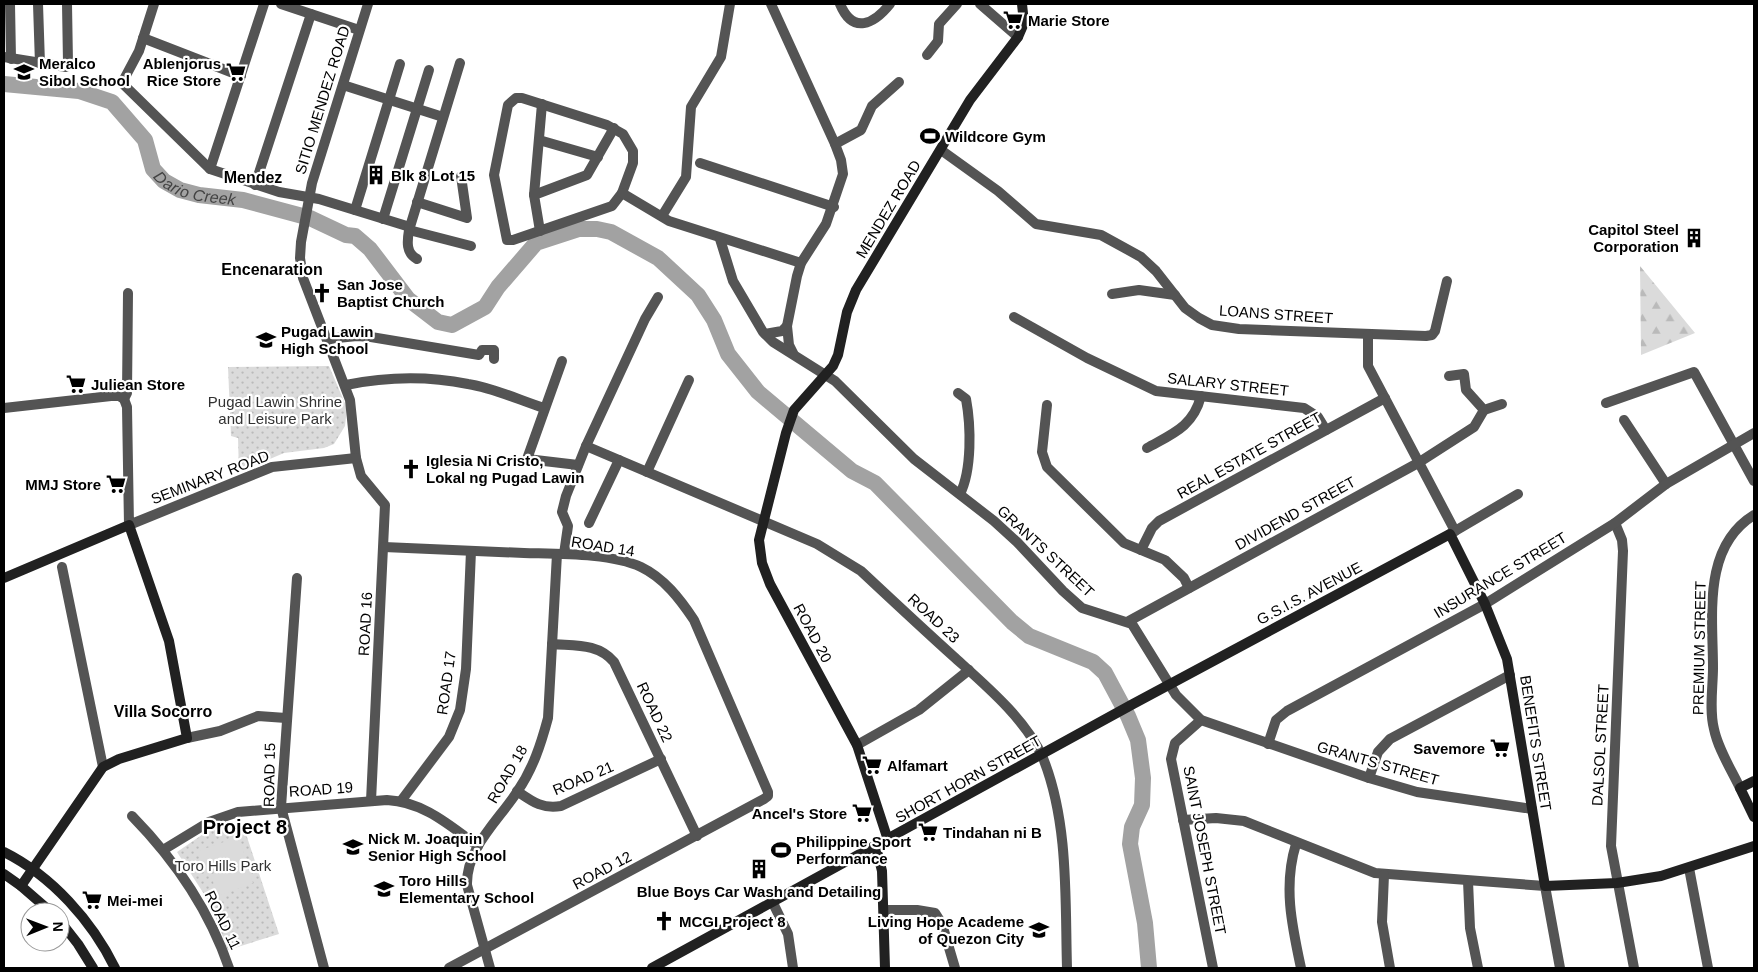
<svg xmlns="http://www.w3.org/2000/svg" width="1758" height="972" font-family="Helvetica,sans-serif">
<defs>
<pattern id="grass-dots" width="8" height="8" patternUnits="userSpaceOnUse" patternTransform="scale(1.25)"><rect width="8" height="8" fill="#dbdbdb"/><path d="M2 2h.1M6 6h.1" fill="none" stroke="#bababa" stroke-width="1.8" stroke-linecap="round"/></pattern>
<pattern id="forest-firs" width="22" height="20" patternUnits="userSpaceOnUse" patternTransform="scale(1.25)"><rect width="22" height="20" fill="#dbdbdb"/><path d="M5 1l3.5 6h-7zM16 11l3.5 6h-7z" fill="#bababa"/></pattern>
</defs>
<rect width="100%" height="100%" fill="#fff"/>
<g fill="url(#grass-dots)">
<path d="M329,366l18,42 -2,18 -11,18 -10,4 -40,5 -45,19 -1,-34 -7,-2 -3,-69z"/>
<path d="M212,828l34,6 33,100 -51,16 -17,-45 -34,-53z"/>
</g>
<path fill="url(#forest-firs)" d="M1640,266l55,67 -54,22v-1z"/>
<g fill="#dbdbdb">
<path d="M238,837l8,21 -40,15 -8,-22z"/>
<path d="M245,863l8,20 -34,13 -8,-19z"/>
</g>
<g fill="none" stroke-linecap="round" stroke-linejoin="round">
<path stroke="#a2a2a2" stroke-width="16" id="s1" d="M4,84l75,7 33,11 33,38 8,29 11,12 16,9 19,5 44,5 67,18 36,17 9,1 15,13 38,50 30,23 14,3 33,-18 13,-20 38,-44 43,-14h18l14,3 47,26 40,37 16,25 14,34 30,38 94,79 23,12 137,139 17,14 64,26 12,11 23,43 10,24 5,38 -1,27 -10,22 -2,17 15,79 4,45"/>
<g stroke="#545454" stroke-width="10">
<path d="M10,4l1,55"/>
<path d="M38,4l2,60"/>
<path d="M154,4l-15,47 -17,32 88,86 69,23 40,7 91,28"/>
<path d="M281,4l78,26"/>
<path d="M368,4l-56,179 -11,59 -1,16 3,20 47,122 6,58 5,18 24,29 -14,296"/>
<path d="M771,4l64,140 6,16 2,14 -17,50 -25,39 -4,13 -10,50 2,19 4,8"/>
<path d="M840,4c13,31 34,20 50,0"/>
<path d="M980,4l38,33"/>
<path d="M143,38l98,38"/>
<path d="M927,55l11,-14 1,-17 18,-20"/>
<path d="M4,57l62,10 2,-4 -1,-59"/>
<path d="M343,85l100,32"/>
<path d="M516,98h6l85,27 16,9 10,17v12l-11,30 -10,13 -99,34h-6l-13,-65 14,-70z"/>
<path d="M539,140l59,17"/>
<path d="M835,144l26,-14 11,-24 27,-24"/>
<path d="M941,150l57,41 38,33 65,11 40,22 15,14 29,37 14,10 13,7 27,4 187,7 6,-1 3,-4 12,-50"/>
<path d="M700,163l134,44"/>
<path d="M210,169l54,-165"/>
<path d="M255,185l56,-171"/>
<path d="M622,193l47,28 132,42"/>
<path d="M534,195l8,-91"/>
<path d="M417,202l50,16 -6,-42"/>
<path d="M355,210l45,-146"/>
<path d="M662,216l24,-39 5,-70 30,-50 9,-53"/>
<path d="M383,219l46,-149"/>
<path d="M409,230l62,16"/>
<path d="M540,231l-6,-36 53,-20 27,-47"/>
<path d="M720,239l13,42 30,51 10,10 62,39 79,78 80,62 23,21 46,49 19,17 50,16 44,71 25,25 168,58 48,14 115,17"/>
<path d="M417,259c-11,-6 -10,-17 -8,-29l51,-167"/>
<path d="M1112,294l27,-4 36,5"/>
<path d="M1014,317l73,41 69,33 148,17 14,9 8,13"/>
<path d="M765,334l17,-3 5,-5"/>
<path d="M1368,335v31l87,165"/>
<path d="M327,339l30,-3 14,1 108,18 3,-5h12v9"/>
<path d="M562,361l-35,98 51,6"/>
<path d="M1449,376l15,-2 2,16 18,20 18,-6"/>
<path d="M346,385c39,-8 82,-9 122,-1 26,4 51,16 76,24"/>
<path d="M958,393l8,6c5,27 6,71 -6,95"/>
<path d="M124,399l3,8 2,118 143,-58 84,-9"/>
<path d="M124,399l3,-6 1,-100"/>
<path d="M1606,403l88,-31 60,109"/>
<path d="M1047,405l-5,47 5,15 77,76 41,17 19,18 5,10"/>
<path d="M4,408l107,-12h8l5,3"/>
<path d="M1624,420l42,64"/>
<path d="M586,446l231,98 44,27c31,29 61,57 92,85 31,28 73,63 90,102 26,65 22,142 24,210"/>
<path d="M1147,448c25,-14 46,-21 54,-52"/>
<path d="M647,472l42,-92"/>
<path d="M589,523l30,-63"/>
<path d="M1615,523l7,17 1,11 -12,295 23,122"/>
<path d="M1450,534l68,-40"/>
<path d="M384,547c47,2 94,4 140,6 34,1 87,0 117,14 23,11 39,32 53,53l74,172v4l-4,3 -315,169"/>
<path d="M1141,550l11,-22 7,-7 226,-123"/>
<path d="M564,554l4,-28 -6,-14 4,-16 20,-50 59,-127 13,-22"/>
<path d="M62,567l41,200"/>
<path d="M297,578l-16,229 43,161"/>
<path d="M1129,621l289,-158 56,-36 10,-17"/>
<path d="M552,644c23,2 46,-1 62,18l83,174"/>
<path d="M1201,720l-26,23 -4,16 42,209"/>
<path d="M187,738l33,-7 38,-15 28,2"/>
<path d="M1268,744l8,-24 11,-9 198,-107 130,-81 51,-39 88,-51"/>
<path d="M857,745l62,-35 50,-40"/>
<path d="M1369,778l9,-26 12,-13 120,-64"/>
<path d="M1740,788c-9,-19 -22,-39 -26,-59 -5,-19 -1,-42 -1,-61 0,-52 -11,-121 41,-153"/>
<path d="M517,791c16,11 25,18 44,15l100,-47"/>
<path d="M401,801l48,-64 11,-27 6,-41 5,-118"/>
<path d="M132,816c43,44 77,93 97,152"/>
<path d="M1183,820l33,-2 28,3 131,52 170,13 15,82"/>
<path d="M1296,844c-13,42 -4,82 5,124"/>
<path d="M163,850l46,-28 29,-10 149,-12c37,2 62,25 91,46"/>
<path d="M1689,868l19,100"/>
<path d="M1384,875l-2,47 8,46"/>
<path d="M1468,881l2,47 8,40"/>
<path d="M773,903l15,31 5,34"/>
<path d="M884,910h33l18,3 7,11 13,44"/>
<path d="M490,968l-23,-83c-1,-37 31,-64 50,-93 16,-23 24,-48 31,-74l9,-164"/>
</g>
<g stroke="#212121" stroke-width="10">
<path d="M4,578l125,-53 40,116 18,97 -68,21 -16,8 -82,119"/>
<path d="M1754,781l-14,7 14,29"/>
<path d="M888,840l-31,-95 -87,-161 -8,-21 -3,-23 27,-107 8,-23 39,-44 5,-11 9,-43 9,-22 114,-190 48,-63 6,-14 -2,-19"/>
<path d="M876,847l6,24 3,97"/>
<path d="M4,852c48,24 88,69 111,116"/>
<path d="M4,874l17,12 30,26"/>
<path d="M60,921l18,23 15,24"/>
<path d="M652,968l481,-264 317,-170 35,70 22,55 38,227 72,-3 44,-7 93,-30"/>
</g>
</g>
<defs>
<symbol id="supermarket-bare" viewBox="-9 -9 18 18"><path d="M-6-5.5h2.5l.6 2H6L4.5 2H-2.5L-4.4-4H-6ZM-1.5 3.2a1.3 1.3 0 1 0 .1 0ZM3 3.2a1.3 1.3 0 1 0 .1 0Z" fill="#000" stroke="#fff" stroke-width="2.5" paint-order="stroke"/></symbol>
<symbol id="school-bare" viewBox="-9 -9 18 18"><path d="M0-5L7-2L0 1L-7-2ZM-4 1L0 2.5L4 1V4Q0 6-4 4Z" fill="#000" stroke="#fff" stroke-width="2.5" paint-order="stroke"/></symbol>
<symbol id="stadium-bare" viewBox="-9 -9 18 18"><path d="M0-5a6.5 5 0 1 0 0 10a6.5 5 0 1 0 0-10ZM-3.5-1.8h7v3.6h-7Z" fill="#000" stroke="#fff" stroke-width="2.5" paint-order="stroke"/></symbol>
<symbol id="building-bare" viewBox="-9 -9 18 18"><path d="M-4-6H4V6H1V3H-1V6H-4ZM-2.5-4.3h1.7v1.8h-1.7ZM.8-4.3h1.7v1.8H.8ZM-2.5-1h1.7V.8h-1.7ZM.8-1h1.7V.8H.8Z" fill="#000" stroke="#fff" stroke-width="2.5" paint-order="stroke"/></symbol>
<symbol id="church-bare" viewBox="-9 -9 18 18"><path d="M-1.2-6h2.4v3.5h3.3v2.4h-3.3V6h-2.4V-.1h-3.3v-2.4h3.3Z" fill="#000" stroke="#fff" stroke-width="2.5" paint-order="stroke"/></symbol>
</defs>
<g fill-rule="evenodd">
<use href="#supermarket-bare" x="999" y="6" width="28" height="28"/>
<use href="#school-bare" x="10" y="58" width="28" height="28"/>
<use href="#supermarket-bare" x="222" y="58" width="28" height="28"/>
<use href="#stadium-bare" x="916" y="122" width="28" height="28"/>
<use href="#building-bare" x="362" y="161" width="28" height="28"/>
<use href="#building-bare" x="1680" y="224" width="28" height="28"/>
<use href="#church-bare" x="308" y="279" width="28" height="28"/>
<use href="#school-bare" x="252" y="326" width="28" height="28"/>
<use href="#supermarket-bare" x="62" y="370" width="28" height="28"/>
<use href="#church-bare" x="397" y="455" width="28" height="28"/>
<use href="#supermarket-bare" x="102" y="470" width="28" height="28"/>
<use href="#supermarket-bare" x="1486" y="734" width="28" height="28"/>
<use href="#supermarket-bare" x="858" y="751" width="28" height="28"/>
<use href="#supermarket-bare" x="848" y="799" width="28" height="28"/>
<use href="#supermarket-bare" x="914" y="818" width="28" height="28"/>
<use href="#school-bare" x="339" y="833" width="28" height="28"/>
<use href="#stadium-bare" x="767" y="836" width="28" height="28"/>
<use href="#building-bare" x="745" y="855" width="28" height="28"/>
<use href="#school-bare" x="370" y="875" width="28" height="28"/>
<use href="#supermarket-bare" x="78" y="886" width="28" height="28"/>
<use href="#church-bare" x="650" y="907" width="28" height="28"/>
<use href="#school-bare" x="1025" y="916" width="28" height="28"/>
</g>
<g text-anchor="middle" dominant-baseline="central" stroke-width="4.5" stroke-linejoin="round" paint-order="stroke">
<g font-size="15" font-weight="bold" fill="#000" stroke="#fff" text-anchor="start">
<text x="1028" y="20">Marie Store</text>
<text x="39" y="63">Meralco<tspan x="39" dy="17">Sibol School</tspan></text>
<text x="221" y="63" text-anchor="end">Ablenjorus<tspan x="221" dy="17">Rice Store</tspan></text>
<text x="945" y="136">Wildcore Gym</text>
<text x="391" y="175">Blk 8 Lot 15</text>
<text x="1679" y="229" text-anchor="end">Capitol Steel<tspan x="1679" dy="17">Corporation</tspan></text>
<text x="337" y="284">San Jose<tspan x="337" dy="17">Baptist Church</tspan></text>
<text x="281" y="331">Pugad Lawin<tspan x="281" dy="17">High School</tspan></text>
<text x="91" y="384">Juliean Store</text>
<text x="426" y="460">Iglesia Ni Cristo,<tspan x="426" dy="17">Lokal ng Pugad Lawin</tspan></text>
<text x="101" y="484" text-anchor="end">MMJ Store</text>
<text x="1485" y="748" text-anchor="end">Savemore</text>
<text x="887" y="765">Alfamart</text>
<text x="847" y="813" text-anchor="end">Ancel's Store</text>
<text x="943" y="832">Tindahan ni B</text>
<text x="368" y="838">Nick M. Joaquin<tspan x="368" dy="17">Senior High School</tspan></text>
<text x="796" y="841">Philippine Sport<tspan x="796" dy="17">Performance</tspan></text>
<text x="399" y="880">Toro Hills<tspan x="399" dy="17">Elementary School</tspan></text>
<text x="759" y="891" text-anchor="middle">Blue Boys Car Wash and Detailing</text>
<text x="107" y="900">Mei-mei</text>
<text x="679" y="921">MCGI Project 8</text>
<text x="1024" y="921" text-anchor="end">Living Hope Academe<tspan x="1024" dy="17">of Quezon City</tspan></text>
</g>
<g font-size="15" fill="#000" stroke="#fff">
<text transform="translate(322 100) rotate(-73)">SITIO MENDEZ ROAD</text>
<text transform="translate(888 209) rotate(-59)">MENDEZ ROAD</text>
<text transform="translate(1276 314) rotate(4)">LOANS STREET</text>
<text transform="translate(1228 384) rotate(6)">SALARY STREET</text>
<text transform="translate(1249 455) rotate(-29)">REAL ESTATE STREET</text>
<text transform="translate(210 477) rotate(-21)">SEMINARY ROAD</text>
<text transform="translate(1295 513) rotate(-29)">DIVIDEND STREET</text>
<text transform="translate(603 546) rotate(9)">ROAD 14</text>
<text transform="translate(1046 551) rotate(43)">GRANTS STREET</text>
<text transform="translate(1500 575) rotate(-31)">INSURANCE STREET</text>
<text transform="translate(1309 593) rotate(-28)">G.S.I.S. AVENUE</text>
<text transform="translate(934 618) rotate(43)">ROAD 23</text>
<text transform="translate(365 624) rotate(-87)">ROAD 16</text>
<text transform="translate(813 633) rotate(62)">ROAD 20</text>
<text transform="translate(1699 648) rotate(-89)">PREMIUM STREET</text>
<text transform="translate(446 683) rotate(-82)">ROAD 17</text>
<text transform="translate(655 712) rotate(65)">ROAD 22</text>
<text transform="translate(1536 743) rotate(81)">BENEFITS STREET</text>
<text transform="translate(1600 745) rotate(-87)">DALSOL STREET</text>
<text transform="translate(1378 763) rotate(16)">GRANTS STREET</text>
<text transform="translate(507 774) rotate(-60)">ROAD 18</text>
<text transform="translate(269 775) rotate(-89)">ROAD 15</text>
<text transform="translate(583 778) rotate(-23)">ROAD 21</text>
<text transform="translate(968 779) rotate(-29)">SHORT HORN STREET</text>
<text transform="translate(321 789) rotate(-4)">ROAD 19</text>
<text transform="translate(1205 850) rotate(79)">SAINT JOSEPH STREET</text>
<text transform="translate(602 870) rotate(-28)">ROAD 12</text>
<text transform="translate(223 920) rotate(64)">ROAD 11</text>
</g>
<g font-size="15" fill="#323232" stroke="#fff">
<text x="275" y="401">Pugad Lawin Shrine<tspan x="275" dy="17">and Leisure Park</tspan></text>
<text x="223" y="865">Toro Hills Park</text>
</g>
<g font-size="16" font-weight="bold" fill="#000" stroke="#fff">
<text x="253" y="177">Mendez</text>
<text x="272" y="269">Encenaration</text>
<text x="163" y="711">Villa Socorro</text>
</g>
<g font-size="16" font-style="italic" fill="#434343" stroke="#fff">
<text stroke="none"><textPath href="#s1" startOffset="239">Dario Creek</textPath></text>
</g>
<g font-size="20" font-weight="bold" fill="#000" stroke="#fff">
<text x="245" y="827">Project 8</text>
</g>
</g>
<rect width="1758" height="972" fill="none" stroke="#000000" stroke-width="10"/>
<g transform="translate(45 927) rotate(89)"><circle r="24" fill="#ffffff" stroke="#999999"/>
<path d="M0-4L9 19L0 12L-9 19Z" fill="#000000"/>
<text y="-8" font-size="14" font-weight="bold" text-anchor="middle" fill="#000000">N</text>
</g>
</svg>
